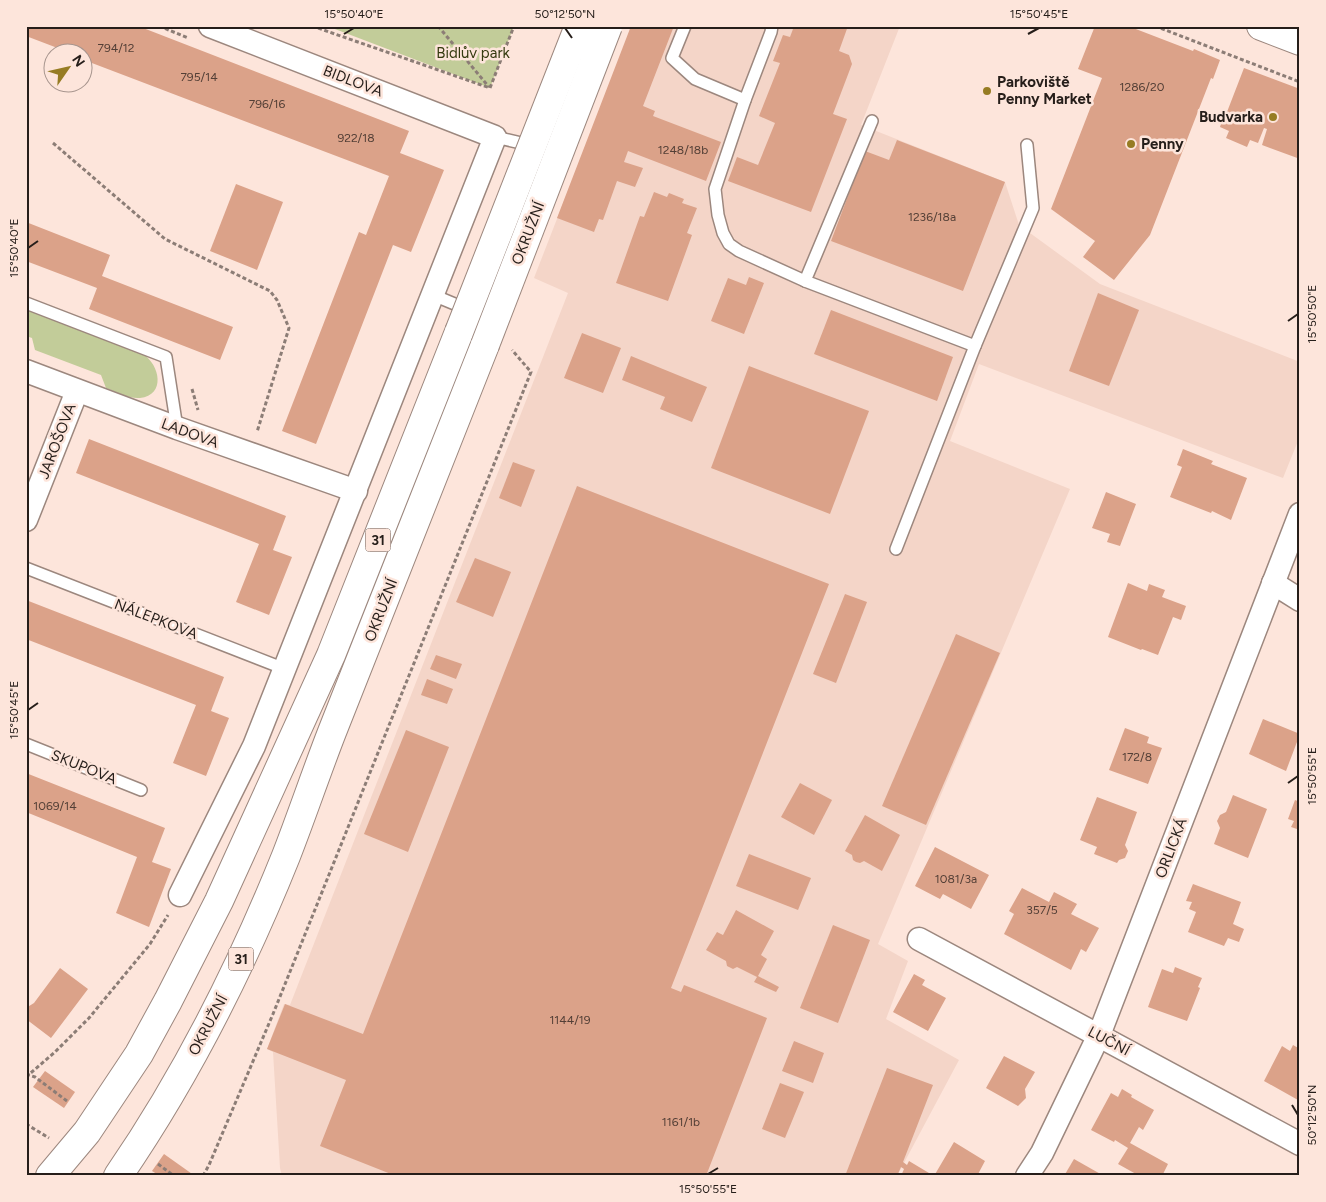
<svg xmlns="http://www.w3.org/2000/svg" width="1326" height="1202" font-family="Figtree,sans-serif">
<rect width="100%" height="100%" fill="#fde5db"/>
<path fill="#f4d5c8" d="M632,26h268l-39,99 144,57 14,43 81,59 200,78v74l-17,42 -304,-114 -29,77 120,48 -192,455 30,17 -22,58 73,41 -62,116h-615l-2,-8 -7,-116 -6,-3 17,-45 6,1 278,-712 -34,-15z"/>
<g fill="#c2cc99">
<path d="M327,26h187l-24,62z"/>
<path d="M26,309l117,45c17,11 23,41 -3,44 -11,1 -23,-6 -34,-10l-5,-13 -66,-25 -3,-12 -6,-2z"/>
</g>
<g fill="#dba289">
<path d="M26,26h112l271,105 -9,22 44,17 -33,82 -18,-7 -77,199 -34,-13 77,-199 7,3 23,-59 -305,-116 -2,-8h-14l-42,-16z"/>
<path d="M631,26h43l-31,80 12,5 -2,5 68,26 -15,39 -78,-30 -4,11 19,6 -8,19 -18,-6 -14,39 -4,-1 -5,13 -37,-14z"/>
<path d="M786,26h62l-9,25 10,4 3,9 -19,50 14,5 -36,93 -83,-31 9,-24 21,8 17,-42 -16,-7 21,-53 -7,-2 10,-26 7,2 3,-8z"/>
<path d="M1095,26h33l65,25 1,-2 26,11 -7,19 -2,-1 -61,157 -36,45 -31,-23 12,-16 -44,-32 51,-131 -24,-9z"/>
<path d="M1244,68l56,21v70l-38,-14 5,-16 -3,-1 -6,15 -8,-3 -3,7 -21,-9 3,-7 -9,-4 5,-16 2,1z"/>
<path d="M897,140l108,42 -42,109 -132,-50 34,-90 24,9z"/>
<path d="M236,184l47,18 -26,68 -47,-19z"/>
<path d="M654,192l13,5 2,-4 15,6 -2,4 15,5 -10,25 5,2 -24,66 -52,-18 24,-67 4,1z"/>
<path d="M26,222l84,33 -8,21 131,51 -13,33 -131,-51 8,-21 -71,-27z"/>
<path d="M749,277l15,6 -20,51 -33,-13 17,-43 18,7z"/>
<path d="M1098,293l41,17 -30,76 -40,-15z"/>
<path d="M831,310l122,47 -16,44 -123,-47z"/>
<path d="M582,333l39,15 -18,45 -39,-15z"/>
<path d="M631,356l76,31 -15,35 -32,-13 5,-12 -43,-17z"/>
<path d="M749,366l120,45 -39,103 -119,-46z"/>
<path d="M89,439l197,77 -13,34 19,7 -23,58 -33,-13 23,-58 -183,-71z"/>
<path d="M1183,449l30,12 -2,3 36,14 -16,42 -19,-9 -1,2 -41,-16 12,-30 -5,-2z"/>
<path d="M513,462l22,8 -14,37 -22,-9z"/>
<path d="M577,486l252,98 -158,404 10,4 3,-7 83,33 -61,158h-310l-76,-30 26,-66 -79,-31 18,-45 78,30z"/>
<path d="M1106,492l30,12 -16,42 -13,-4 3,-8 -18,-6z"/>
<path d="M475,558l36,14 -18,45 -37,-15z"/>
<path d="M1128,583l19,8 2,-7 16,6 -3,7 24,9 -5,14 -8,-3 -15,38 -16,-6 -1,1 -33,-13z"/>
<path d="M845,594l22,8 -31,81 -23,-9z"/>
<path d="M26,600l198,77 -13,34 18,7 -23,58 -33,-13 23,-58 -170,-66z"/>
<path d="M956,634l44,19 -74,172 -44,-19z"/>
<path d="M436,655l26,9 -6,15 -26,-10z"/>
<path d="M427,679l26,10 -6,15 -26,-9z"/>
<path d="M1263,719l37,15 -14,37 -37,-17z"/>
<path d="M1125,728l24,9 -2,6 15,5 -14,36 -39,-14z"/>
<path d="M406,730l43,17 -41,105 -44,-18z"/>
<path d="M26,773l139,55 -13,34 19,7 -22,58 -33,-14 21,-56 -111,-45z"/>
<path d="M800,783l32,17 -18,35 -33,-18z"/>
<path d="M1233,795l34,14 -19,49 -34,-14 6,-16 -3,-7 3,-6 6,-3z"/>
<path d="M1097,797l40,15 -12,33 3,6 -3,7 -6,2 -2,3 -23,-9 3,-7 -17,-7z"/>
<path d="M1295,800l5,2v28l-9,-3 3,-6 -6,-2z"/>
<path d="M865,815l35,20 -18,36 -18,-10 -4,2 -4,-1 -3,-2 -1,-5 -7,-4z"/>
<path d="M935,847l54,28 -18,34 -28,-15 -3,5 -25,-13z"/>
<path d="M749,854l62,24 -13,32 -62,-24z"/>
<path d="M1193,884l48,18 -8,22 11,5 -5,13 -11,-4 -4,8 -36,-14 8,-20 -7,-3 3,-7 -6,-1z"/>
<path d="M1022,888l27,14 5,-10 23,12 -6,10 28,14 -13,24 -5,-3 -10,21 -67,-36 10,-20 -5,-3z"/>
<path d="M736,910l38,21 -13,24 6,4 -9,17 21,11 -3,5 -22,-10 3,-5 -20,-10 -4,2 -6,-3 -1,-5 -20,-11 11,-18 6,3z"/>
<path d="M833,925l37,15 -32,83 -38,-15z"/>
<path d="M1175,967l27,11 -4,9 2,1 -13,33 -39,-14 14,-38 11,4z"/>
<path d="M60,968l28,21 -37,49 -25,-19v-11l8,-5z"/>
<path d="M914,974l11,6 -3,5 24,13 -18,33 -35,-19z"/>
<path d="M794,1041l30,12 -11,30 -31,-12z"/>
<path d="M1293,1045l7,4v48l-2,3 -34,-19 18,-35 8,5z"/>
<path d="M1004,1056l31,16 -10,17 1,9 -8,8 -32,-18z"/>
<path d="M887,1068l46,17 -30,77 4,3 2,-4 25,15 20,-34 31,19 -8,15h-76l3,-7 -3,-2 -4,9h-52z"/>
<path d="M45,1071l30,21 -11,16 -31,-21z"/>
<path d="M780,1083l24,9 -19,46 -23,-9z"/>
<path d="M1122,1089l10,6 -1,2 23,13 -11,20 -4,-3 -9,16 38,21 -6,12h-27l1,-2 -18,-10 10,-16 -13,-8 -1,2 -23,-12 20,-37 7,4z"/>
<path d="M164,1154l31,22h-35l-8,-5z"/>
<path d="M1074,1159l30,17h-40z"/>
</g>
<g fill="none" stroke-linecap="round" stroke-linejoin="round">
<defs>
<g id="lane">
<path d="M685,26l-13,32 23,21 50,21"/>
<path d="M772,26l-1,6 -26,68 -30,89 3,26 5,18 6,11 10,7 66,30"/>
<path d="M872,121l-67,160 170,65"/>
<path d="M495,137l52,12 5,-14"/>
<path d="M433,295l48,20 33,-83"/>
<path d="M26,303l140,54 11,71"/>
<path d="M896,549l79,-203 58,-138 -6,-63"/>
<path d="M26,568l259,101"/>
<path d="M26,744l115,46"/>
</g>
<g id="street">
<path d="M26,371l151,57 179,63"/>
<path d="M26,520l51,-129"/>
<path d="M1273,583l27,17"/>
<path d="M180,895l74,-149 241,-609 -285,-111"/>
<path d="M919,939l381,205"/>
<path d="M1027,1176l15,-23 57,-118 201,-521"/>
</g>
<path id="secondary" d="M1261,26l39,15"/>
<g id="primary">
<path d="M50,1176l37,-44 52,-78 29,-53 51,-100 112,-246 128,-323"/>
<path d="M118,1176c68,-99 123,-208 168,-320 16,-41 30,-83 46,-124 51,-129 102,-258 153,-387"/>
</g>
</defs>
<use href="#lane" stroke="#9c877e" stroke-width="14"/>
<use href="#street" stroke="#9c877e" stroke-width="25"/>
<use href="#secondary" stroke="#9c877e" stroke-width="30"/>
<use href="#primary" stroke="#9c877e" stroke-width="30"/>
<g stroke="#8c7d76" stroke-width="3" stroke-dasharray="4 2.5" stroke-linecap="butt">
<path d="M159,26l29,12"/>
<path d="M312,26l178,62 24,-62"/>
<path d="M438,26l51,61"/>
<path d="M1155,26l145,56"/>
<path d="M53,143l112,96 105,52 7,9 12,28 -32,104"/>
<path d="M192,389l6,21"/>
<path d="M26,1074l9,3 32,24"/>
<path d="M26,1077l29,-25 34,-34 61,-74 18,-29"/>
<path d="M26,1124l23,14"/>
<path d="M158,1164l16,12"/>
<path d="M203,1176l6,-11 64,-151 258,-642 -19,-22"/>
</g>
<use href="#lane" stroke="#fff" stroke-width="11"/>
<use href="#street" stroke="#fff" stroke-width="22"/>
<use href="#secondary" stroke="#fff" stroke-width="28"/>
<use href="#primary" stroke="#fff" stroke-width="28"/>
<defs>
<g id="primary-bridge">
<path d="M459,332l120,-306"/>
<path d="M485,345l123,-319"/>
</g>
</defs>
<use href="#primary-bridge" stroke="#9c877e" stroke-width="30" stroke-linecap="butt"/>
<use href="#primary-bridge" stroke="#fff" stroke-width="28"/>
</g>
<path fill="none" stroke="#261e1a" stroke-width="2" d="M565,28l7,10M344,34l10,-6M1028,34l11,-6M28,248l10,-7M1288,321l10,-7M28,710l10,-7M1288,783l10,-7M1292,1105l6,10M708,1174l10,-6"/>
<g fill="#967c23" stroke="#fde5db" stroke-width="2">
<circle cx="987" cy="91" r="5"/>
<circle cx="1273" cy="117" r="5"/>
<circle cx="1131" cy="144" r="5"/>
</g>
<g text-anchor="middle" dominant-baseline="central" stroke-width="5" stroke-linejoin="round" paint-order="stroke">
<g font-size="12" fill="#533f36">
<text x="116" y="48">794/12</text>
<text x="199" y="77">795/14</text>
<text x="1142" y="87">1286/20</text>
<text x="267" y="104">796/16</text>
<text x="356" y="138">922/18</text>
<text x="683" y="150">1248/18b</text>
<text x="932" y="217">1236/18a</text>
<text x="1137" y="757">172/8</text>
<text x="55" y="806">1069/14</text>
<text x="956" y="879">1081/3a</text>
<text x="1042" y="910">357/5</text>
<text x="570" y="1020">1144/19</text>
<text x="681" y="1122">1161/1b</text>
</g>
<g fill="#fde5db" stroke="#665a54" stroke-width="1">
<rect x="365.5" y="528.5" width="25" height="23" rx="4"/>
<rect x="228.5" y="947.5" width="25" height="23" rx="4"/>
</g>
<g font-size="14" font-weight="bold" fill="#261e1a">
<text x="378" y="540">31</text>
<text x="241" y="959">31</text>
</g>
<g font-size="15" fill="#353b10" stroke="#fde5db">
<text x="473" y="53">Bidlův park</text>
</g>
<g font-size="15" fill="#261e1a" stroke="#fde5db">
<text transform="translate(353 81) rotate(21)">BIDLOVA</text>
<text transform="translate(528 233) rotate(-69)">OKRUŽNÍ</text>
<text transform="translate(190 433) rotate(20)">LADOVA</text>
<text transform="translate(57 441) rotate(-69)">JAROŠOVA</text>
<text transform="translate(381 610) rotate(-69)">OKRUŽNÍ</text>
<text transform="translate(156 619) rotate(21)">NÁLEPKOVA</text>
<text transform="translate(84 767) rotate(22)">SKUPOVA</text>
<text transform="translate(1171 848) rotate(-69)">ORLICKÁ</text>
<text transform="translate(208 1025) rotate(-62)">OKRUŽNÍ</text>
<text transform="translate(1109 1041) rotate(28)">LUČNÍ</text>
</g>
<g font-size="15" font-weight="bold" fill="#261e1a" stroke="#fde5db" text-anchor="start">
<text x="997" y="82">Parkoviště<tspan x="997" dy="17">Penny Market</tspan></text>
<text x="1263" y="117" text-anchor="end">Budvarka</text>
<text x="1141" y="144">Penny</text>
</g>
</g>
<rect width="1326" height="1202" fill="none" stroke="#fde5db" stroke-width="55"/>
<g transform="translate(68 68) rotate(56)"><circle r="24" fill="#fde5db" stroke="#a7958e"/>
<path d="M0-4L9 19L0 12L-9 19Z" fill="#967c23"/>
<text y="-8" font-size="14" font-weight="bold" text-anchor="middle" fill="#261e1a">N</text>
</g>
<rect x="28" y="28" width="1270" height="1146" fill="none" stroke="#261e1a" stroke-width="2"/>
<g font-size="12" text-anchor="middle" fill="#261e1a">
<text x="354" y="18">15°50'40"E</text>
<text x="565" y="18">50°12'50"N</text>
<text x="1039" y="18">15°50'45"E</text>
<text transform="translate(14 248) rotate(-90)" y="4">15°50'40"E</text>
<text transform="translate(1312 314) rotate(-90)" y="4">15°50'50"E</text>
<text transform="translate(14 710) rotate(-90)" y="4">15°50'45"E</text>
<text transform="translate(1312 776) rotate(-90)" y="4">15°50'55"E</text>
<text transform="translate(1312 1115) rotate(-90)" y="4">50°12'50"N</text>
<text x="708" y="1193">15°50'55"E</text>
</g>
</svg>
